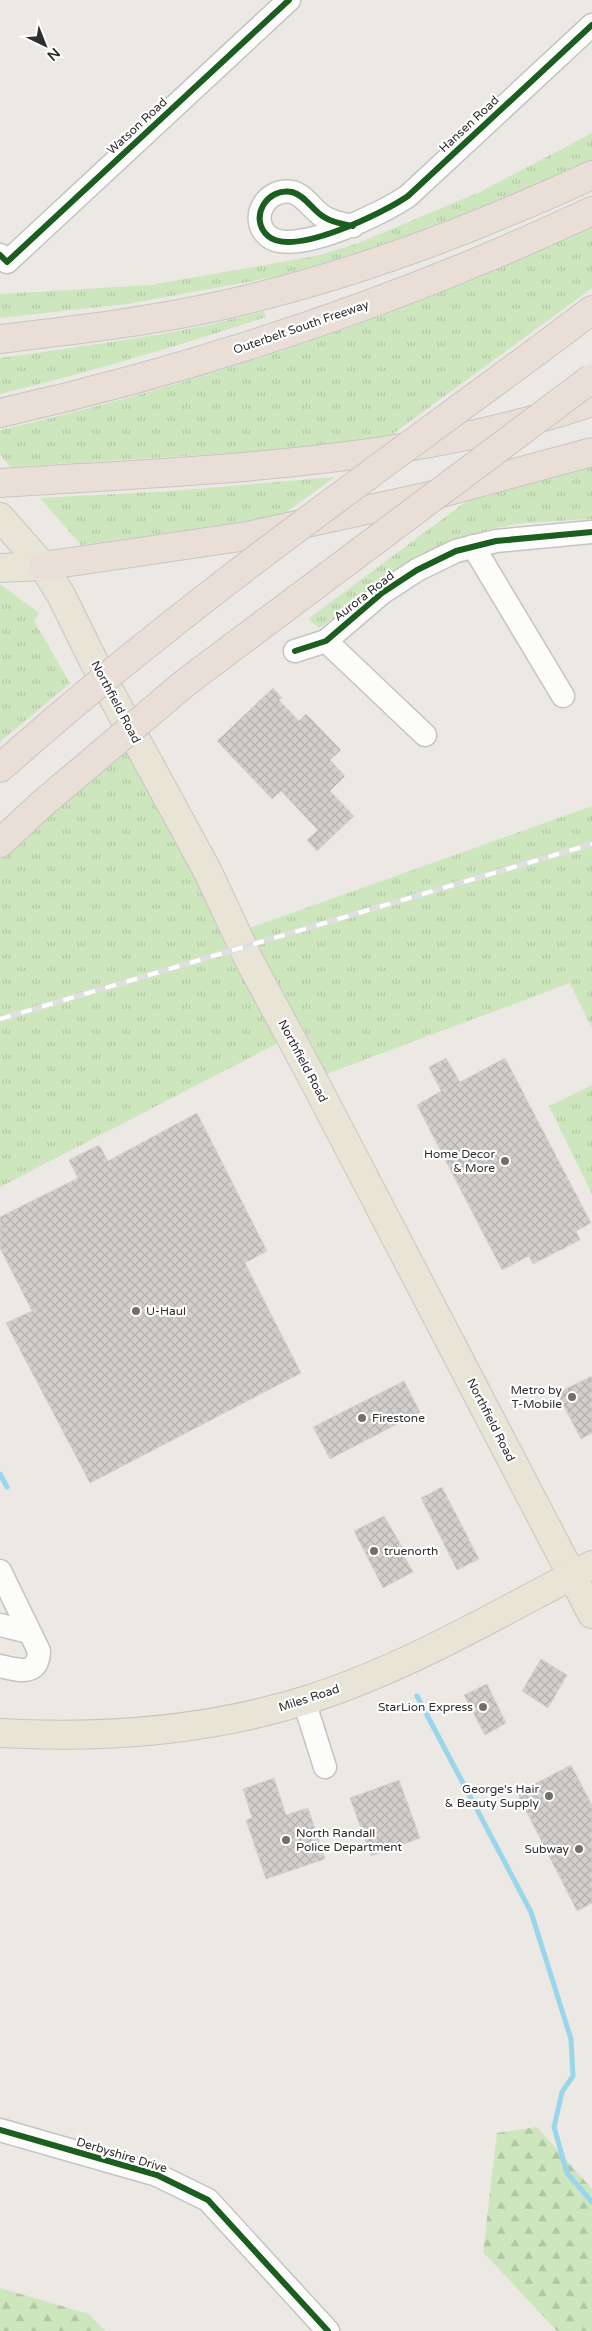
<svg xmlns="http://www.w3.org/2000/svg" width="592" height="2331" font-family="'Varela Round',sans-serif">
<defs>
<pattern id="grass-tufts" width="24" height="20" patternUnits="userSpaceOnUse" patternTransform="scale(1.25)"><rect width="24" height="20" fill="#cee6be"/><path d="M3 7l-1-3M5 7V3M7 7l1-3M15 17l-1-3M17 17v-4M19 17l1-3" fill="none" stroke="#b1c6a4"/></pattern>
<pattern id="forest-firs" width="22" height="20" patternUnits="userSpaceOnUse" patternTransform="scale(1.25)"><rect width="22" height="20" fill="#cee6be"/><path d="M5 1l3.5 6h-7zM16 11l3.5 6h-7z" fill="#b1c6a4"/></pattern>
<pattern id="building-cross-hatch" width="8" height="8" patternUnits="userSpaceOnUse" patternTransform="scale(1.25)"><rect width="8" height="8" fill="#d1cecb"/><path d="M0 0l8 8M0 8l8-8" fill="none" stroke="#b4b1af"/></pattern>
</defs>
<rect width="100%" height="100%" fill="#ece8e4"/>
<g fill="url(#grass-tufts)">
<path d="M592,133v28l-102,45 -89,34 -121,36 -153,28 -127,14v-24l150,-9 166,-29 40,-12 124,-52z"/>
<path d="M592,225v63l-206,151 -108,11 -268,17 -10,-13v-24c120,-27 239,-63 355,-105 80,-30 159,-65 237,-100z"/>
<path d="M264,311l2,6c-88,29 -176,55 -266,77v-36c88,-13 178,-23 264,-47z"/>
<path d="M592,464v55l-68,4 -35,6 -82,39 -88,60 -11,-9 175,-130 76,-13z"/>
<path d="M335,477l-54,39 -200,29 -41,-47 133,-7z"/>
<path d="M0,584l39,29 -5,8 36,62 -70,59z"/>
<path d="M127,722l109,211 356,-127v222l-22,-45 -257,96 -23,-42 -290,150v-344z"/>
<path d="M592,1085v109l-43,-88z"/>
</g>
<g fill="url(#forest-firs)">
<path d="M537,2127l55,62v142h-35l-74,-79 14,-119z"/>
<path d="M0,2288l89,26 16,17h-105z"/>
</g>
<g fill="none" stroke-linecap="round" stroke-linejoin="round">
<g stroke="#99d6ec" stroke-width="5">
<path d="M0,1474l7,13"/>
<path d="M417,1696l114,216 40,127 2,37 -11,16 -8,35 13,46 25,29"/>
</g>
</g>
<g fill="url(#building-cross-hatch)" stroke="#d7d4d0">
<path d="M273,688l9,10 -3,2 20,21 7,-7 35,36 -11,10 15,16 -15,15 24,25 -37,35 -10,-11 11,-10 -37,-39 -9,8 -55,-58z"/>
<path d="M446,1058l14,24 45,-24 86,165 -15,8 4,9 -47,24 -4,-8 -27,14 -85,-165 24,-14 -12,-24z"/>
<path d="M197,1113l70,138 -22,12 56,110 -211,110 -84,-160 26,-12 -32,-63v-31l78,-39 -9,-18 30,-15 9,16z"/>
<path d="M592,1376v57l-11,6 -24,-46z"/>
<path d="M404,1381l16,31 -90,47 -17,-32z"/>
<path d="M442,1487l37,72 -22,11 -36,-72z"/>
<path d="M384,1516l23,39 -3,1 9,16 -30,16 -29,-57z"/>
<path d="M541,1659l26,16 -19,33 -26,-17z"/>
<path d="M487,1684l19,39 -21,12 -21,-40z"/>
<path d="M571,1765l21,40v98l-15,8 -60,-118z"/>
<path d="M274,1778l12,37 22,-7 17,51 -59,20 -20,-59 6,-2 -9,-29z"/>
<path d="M399,1780l21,58 -49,18 -21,-58z"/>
</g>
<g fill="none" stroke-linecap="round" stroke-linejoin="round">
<defs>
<g id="minor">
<path d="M353,226c-10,-2 -20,-3 -29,-9 -11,-6 -19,-22 -32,-25 -25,-5 -44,26 -24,44 25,22 117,-24 140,-40l184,-171"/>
<path d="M0,255l7,7 282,-262"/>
<path d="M473,546l90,150"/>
<path d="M326,641l99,94"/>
<path d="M295,651l31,-10 56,-48 35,-23 39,-19 40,-10 96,-9"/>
<path d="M0,1571l39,80c-1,26 -21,19 -39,15"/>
<path d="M0,1625l29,7"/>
<path d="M304,1701l21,66"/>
<path d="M0,2130l157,45 51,25 120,131"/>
</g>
<g id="major">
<path d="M0,517l43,49 18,29 37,75 110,202 41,88 64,119 279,535"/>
<path d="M0,568l43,-2"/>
<path d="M0,1733c106,6 211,-2 313,-35 98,-32 188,-86 279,-133"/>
</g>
<g id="highway">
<path d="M0,339c77,-9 153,-18 228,-35 127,-29 246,-75 364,-129"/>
<path d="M536,352l56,-42"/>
<path d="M0,413c203,-46 403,-113 592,-202"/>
<path d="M0,483c197,-13 403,-17 592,-81"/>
<path d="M43,566l204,-30 183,-40 162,-44"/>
<path d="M0,768l16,-14"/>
<path d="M0,843l42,-39"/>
</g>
</defs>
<use href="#minor" stroke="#c5c4c5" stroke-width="25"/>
<use href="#major" stroke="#c6c5c4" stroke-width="30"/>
<use href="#highway" stroke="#c6c5c4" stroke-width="30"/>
<use href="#minor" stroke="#fcfcfb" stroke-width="22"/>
<use href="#major" stroke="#e8e4d6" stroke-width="28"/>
<use href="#highway" stroke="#eadfd6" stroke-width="28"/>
<defs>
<path id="rail" d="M0,1019l592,-175"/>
</defs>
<use href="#rail" stroke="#dfdfe1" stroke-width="5.5"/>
<use href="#rail" stroke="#fff" stroke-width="4" stroke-dasharray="11" stroke-linecap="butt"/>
<defs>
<g id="highway-bridge">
<path d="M16,754c164,-145 344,-272 520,-402"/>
<path d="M42,804l143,-121 407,-305"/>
</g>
</defs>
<use href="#highway-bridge" stroke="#c6c5c4" stroke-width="30" stroke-linecap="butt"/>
<use href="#highway-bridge" stroke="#eadfd6" stroke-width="28"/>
<defs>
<g id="cycleway">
<path d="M353,226c-10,-2 -20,-3 -29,-9 -11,-6 -19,-22 -32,-25 -25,-5 -44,26 -24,44 25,22 117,-24 140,-40l184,-171"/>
<path d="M0,255l7,7 282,-262"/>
<path d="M295,651l31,-10 56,-48 35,-23 39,-19 40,-10 96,-9"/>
<path d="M0,2130l157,45 51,25 120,131"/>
</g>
</defs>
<use href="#cycleway" stroke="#fff" stroke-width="9"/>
<use href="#cycleway" stroke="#1b5e20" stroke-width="6"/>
</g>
<g fill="#706f6e" stroke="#fff" stroke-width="2">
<circle cx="505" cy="1161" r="5"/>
<circle cx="136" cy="1311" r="5"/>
<circle cx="572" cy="1397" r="5"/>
<circle cx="362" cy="1418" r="5"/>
<circle cx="374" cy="1551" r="5"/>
<circle cx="483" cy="1707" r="5"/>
<circle cx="549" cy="1796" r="5"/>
<circle cx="286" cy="1840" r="5"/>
<circle cx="579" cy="1849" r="5"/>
</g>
<g text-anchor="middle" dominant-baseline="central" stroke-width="4.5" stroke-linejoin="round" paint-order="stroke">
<g font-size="12" fill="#2e2e2e" stroke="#fff">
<text transform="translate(469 124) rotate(-43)">Hansen Road</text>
<text transform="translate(137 126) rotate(-43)">Watson Road</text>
<text transform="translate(301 327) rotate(-19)">Outerbelt South Freeway</text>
<text transform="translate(364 596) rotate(-38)">Aurora Road</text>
<text transform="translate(116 702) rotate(62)">Northfield Road</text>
<text transform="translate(303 1061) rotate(62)">Northfield Road</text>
<text transform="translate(491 1420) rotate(63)">Northfield Road</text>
<text transform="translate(309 1698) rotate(-18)">Miles Road</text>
<text transform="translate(122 2155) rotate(17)">Derbyshire Drive</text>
</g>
<g font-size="12" fill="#2e2e2e" stroke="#fff" text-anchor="end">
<text x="495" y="1154">Home Decor<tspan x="495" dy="14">&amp; More</tspan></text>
<text x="146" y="1311" text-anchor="start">U-Haul</text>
<text x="562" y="1390">Metro by<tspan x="562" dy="14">T-Mobile</tspan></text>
<text x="372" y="1418" text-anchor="start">Firestone</text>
<text x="384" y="1551" text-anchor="start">truenorth</text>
<text x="473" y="1707">StarLion Express</text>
<text x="539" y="1789">George's Hair<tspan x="539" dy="14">&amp; Beauty Supply</tspan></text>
<text x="296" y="1833" text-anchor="start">North Randall<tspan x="296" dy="14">Police Department</tspan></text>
<text x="569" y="1849">Subway</text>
</g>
</g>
<g transform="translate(45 45) rotate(137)" stroke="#ffffff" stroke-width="4" paint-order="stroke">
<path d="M0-4L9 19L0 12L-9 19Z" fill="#2e2e2e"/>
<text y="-8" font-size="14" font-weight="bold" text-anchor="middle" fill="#2e2e2e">N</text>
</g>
</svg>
